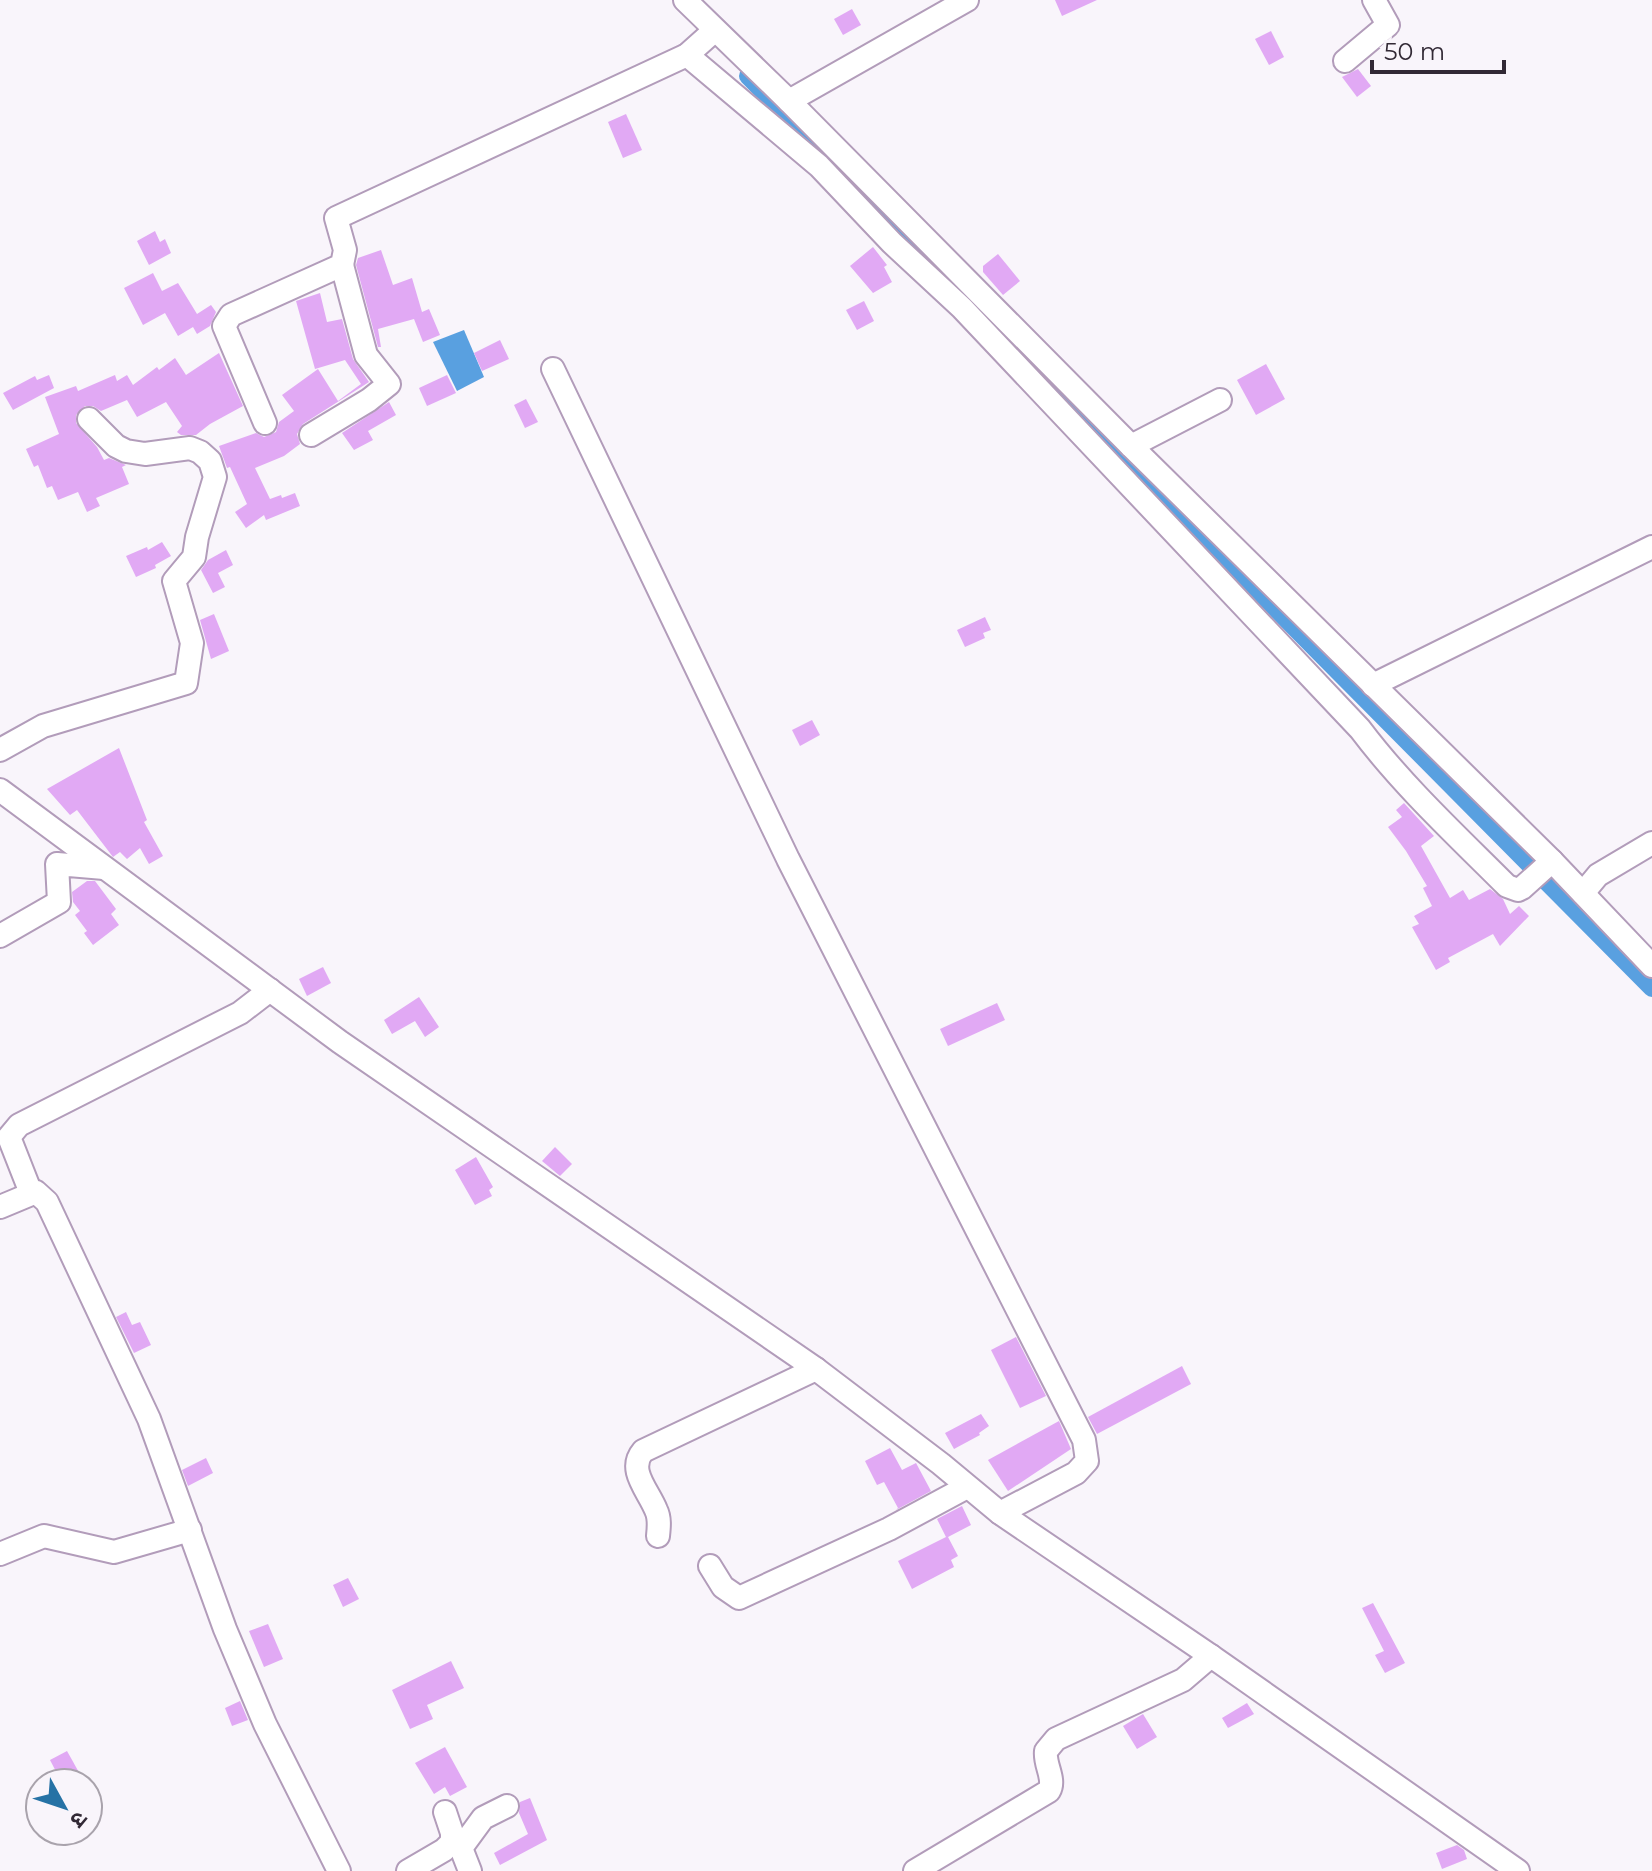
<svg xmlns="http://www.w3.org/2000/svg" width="1652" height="1871" font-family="Montserrat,'Noto Sans Devanagari',sans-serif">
<rect width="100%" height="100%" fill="#f9f5fb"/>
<path fill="#59a0e0" d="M464,330l20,47 -27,14 -24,-49z"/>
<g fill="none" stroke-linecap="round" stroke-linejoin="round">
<path stroke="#59a0e0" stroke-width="18" d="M748,76l904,912"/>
</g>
<g fill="#e1a9f4">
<path d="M1055,0h42l-35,16z"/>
<path d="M852,9l9,16 -18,10 -9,-16z"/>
<path d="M1271,31l13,26 -15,8 -14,-26z"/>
<path d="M1358,69l13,17 -14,11 -15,-20z"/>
<path d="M626,114l16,36 -19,8 -15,-36z"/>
<path d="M155,231l5,11 5,-3 6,14 -22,12 -12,-24z"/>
<path d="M873,247l14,18 -3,2 8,15 -19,11 -23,-27z"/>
<path d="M381,250l12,35 19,-7 10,34 7,-3 11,26 -17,7 -9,-23 -36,10 3,18h-3l-22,-82 2,-7z"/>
<path d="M998,254l22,27 -17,14 -20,-23v-6z"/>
<path d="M153,273l9,18 16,-8 19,31 14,-9 5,7 -6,14 -13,8 -4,-7 -15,9 -13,-23 -22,12 -19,-37z"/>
<path d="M320,293l7,29 15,-3 11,40 16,23 -66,42 -6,10 3,10 -16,12 -29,12 15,31 11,-4 1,3 13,-5 5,13 -34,14 -2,-5 -18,13 -11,-16 12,-8 -17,-37 -3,1 -8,-22 37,-13 8,4 12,-5 3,-10 15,-11 -12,-16 36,-26 20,32 23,-17 -16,-24 -30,9 -19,-68z"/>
<path d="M864,301l10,20 -17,9 -11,-20z"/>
<path d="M500,340l9,19 -27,12 -8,-18z"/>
<path d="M219,353l24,53 -33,18 -14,11h-15l-4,-3 5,-6 -16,-24 -29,15 -10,-17 -26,11 -8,-5h-8l-9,9v8l21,24 7,13 5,-2 17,7 -4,2 7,17 -33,14 4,8 -13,6 -9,-20 -20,8 -6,-14 -5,2 -9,-23 -4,2 -8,-18 33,-15 -14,-37 31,-11 2,5 37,-16 2,6 10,-6 6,10 24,-18 2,3 16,-12 11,17z"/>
<path d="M1266,364l19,35 -29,16 -19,-35z"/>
<path d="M49,375l5,13 -41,22 -10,-17 32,-17 2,4z"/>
<path d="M447,375l9,18 -29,13 -8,-18z"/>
<path d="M526,399l12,23 -13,6 -11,-23z"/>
<path d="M389,402l7,13 -28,16 5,9 -19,10 -12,-17z"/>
<path d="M162,542l9,14 -16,9 1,3 -20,9 -10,-21 21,-9 1,3z"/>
<path d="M226,550l7,15 -15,8 7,14 -12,6 -12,-23 7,-10z"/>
<path d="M214,614l15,37 -18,8 -11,-39z"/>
<path d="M985,617l6,13 -8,3 2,5 -20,9 -8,-17z"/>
<path d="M812,720l8,15 -20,11 -8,-16z"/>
<path d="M119,748l28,72 -3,2 19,34 -14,8 -9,-16 -13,11 -7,-7 -7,5 -36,-47 -7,5 -23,-26z"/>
<path d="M1404,803l30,33 -13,10 29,52 13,-8 6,10 21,-11 13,10 7,15 9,-8 10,10 -29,30 -7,-12 -45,24 2,4 -14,8 -24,-43 7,-3 -5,-8 18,-10 -9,-18 4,-2 -21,-35 -18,-24 14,-10 -6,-7z"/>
<path d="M87,881h8l21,28 -5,5 8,11 -26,20 -9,-12 3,-2 -12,-16 5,-4 -7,-9 -1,-10z"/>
<path d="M323,967l8,16 -24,13 -8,-17z"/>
<path d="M419,997l20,30 -14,10 -10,-16 -23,13 -8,-14z"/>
<path d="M997,1003l8,17 -57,26 -8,-17z"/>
<path d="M555,1147l17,17 -12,12 -18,-15z"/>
<path d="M476,1157l17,30 -4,3 3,6 -17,9 -20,-35z"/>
<path d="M126,1312l6,13 8,-3 11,23 -17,8 -18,-36z"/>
<path d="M1016,1337l30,59 -26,12 -29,-58z"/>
<path d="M1182,1366l9,18 -94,50 -9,-17z"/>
<path d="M981,1414l8,12 -10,7 1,2 -26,14 -9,-16z"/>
<path d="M1059,1421l12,28 -63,42 -20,-31z"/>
<path d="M890,1448l12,22 14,-7 15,28 -35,19 2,-2 -14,-26 -7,3 -12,-24z"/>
<path d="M206,1458l7,15 -25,13 -6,-16z"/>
<path d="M962,1506l9,19 -23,12 10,19 -7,4 3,7 -42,22 -14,-28 48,-24 -9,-18z"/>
<path d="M348,1578l11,21 -16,8 -10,-22z"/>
<path d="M1373,1603l32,60 -20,10 -10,-18 9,-4 -22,-43z"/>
<path d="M268,1624l15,35 -19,8 -15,-36z"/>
<path d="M451,1661l13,27 -37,17 6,14 -23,10 -18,-39z"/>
<path d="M240,1701l8,19 -16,6 -7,-18z"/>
<path d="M1247,1703l7,11 -26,14 -6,-10z"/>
<path d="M1143,1714l14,23 -20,12 -14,-23z"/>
<path d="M445,1747l22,40 -17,9 -5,-9 -11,7 -19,-31z"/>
<path d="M67,1751l14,25 -13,7h-6l-12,-23z"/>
<path d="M530,1798l17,42 -47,25 -6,-12 34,-19 -9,-21 1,-11z"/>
<path d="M1457,1845l7,5 3,9 -25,10 -6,-16z"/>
</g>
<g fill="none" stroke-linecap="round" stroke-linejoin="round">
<defs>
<g id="minor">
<path d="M685,0l104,101 342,345 421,415 100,105"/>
<path d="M687,55l132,111 73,77 70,65 398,421c43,57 96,106 147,157l11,4 4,-2 30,-27"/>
<path d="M1345,61l43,-36 -14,-25"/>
<path d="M789,101l178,-101"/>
<path d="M553,369l235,490 296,581 3,21 -11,12 -76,40"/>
<path d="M265,423l-41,-97 7,-11 111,-50 3,-15 -9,-32 351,-163 28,-25"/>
<path d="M311,435l58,-35 20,-16 -23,-29 -24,-90"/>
<path d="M1131,446l89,-46"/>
<path d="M1373,685l279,-138"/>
<path d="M0,750l43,-24 143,-43 6,-40 -18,-62 20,-24 3,-20 18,-60 -5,-16 -10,-9 -10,-4 -45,6 -19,-3 -10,-5 -27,-27"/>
<path d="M0,790l340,252 476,327 125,95 59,49 211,143 307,215"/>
<path d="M1583,893l15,-18 54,-32"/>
<path d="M0,936l59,-34 -2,-38 47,4"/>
<path d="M31,1193l-22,-56 10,-12 221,-112 30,-23"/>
<path d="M0,1207l36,-15 11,10 102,217 76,210 40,95 74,147"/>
<path d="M658,1536c1,-9 2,-18 -2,-26 -8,-20 -29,-40 -13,-59l173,-82"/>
<path d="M0,1554l44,-18 70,16 76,-22"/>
<path d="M710,1566l13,21 16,11 150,-69 78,-42"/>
<path d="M408,1871l36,-21 8,-8v-9l-7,-21"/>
<path d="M470,1871l-9,-23 22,-30 24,-12"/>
<path d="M915,1871l134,-80c7,-12 -5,-26 -3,-40l10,-12 127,-59 28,-24"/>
</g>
</defs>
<use href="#minor" stroke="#b29cba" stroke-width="26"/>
<use href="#minor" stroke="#fff" stroke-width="22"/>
</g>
<g transform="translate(64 1807) rotate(130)"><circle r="38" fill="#f9f5fb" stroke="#a9a3ac" stroke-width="2"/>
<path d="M0-6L14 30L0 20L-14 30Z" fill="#2672a5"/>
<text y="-12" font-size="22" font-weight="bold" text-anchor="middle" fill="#322935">उ</text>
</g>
<path d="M1372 60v12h132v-12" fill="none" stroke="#322935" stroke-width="4"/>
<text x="1384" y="60" font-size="24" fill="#322935" stroke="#f9f5fb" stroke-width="6" paint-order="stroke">50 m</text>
</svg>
